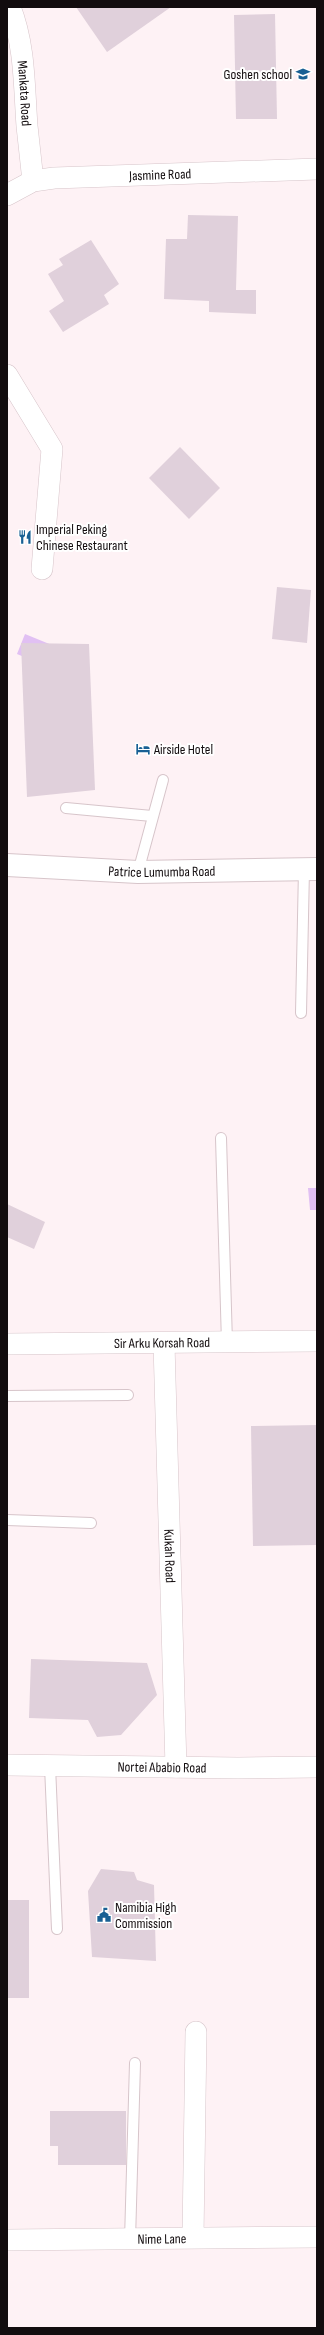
<svg xmlns="http://www.w3.org/2000/svg" width="324" height="2335" font-family="'Sofia Sans Condensed',sans-serif">
<rect width="100%" height="100%" fill="#fef2f5"/>
<g fill="#e1c0f3">
<path d="M25,634l39,16 -8,20 -39,-16z"/>
<path d="M308,1188h9v22h-7z"/>
</g>
<g fill="#e0d0db">
<path d="M76,7h95l-64,45z"/>
<path d="M275,14l2,105h-41l-2,-104z"/>
<path d="M188,215l50,1 -2,74h20v24l-47,-2v-11l-45,-2 2,-60h21z"/>
<path d="M91,240l28,44 -15,11 5,9 -46,28 -14,-21 15,-10 -16,-27 15,-9 -4,-6z"/>
<path d="M180,447l40,41 -31,31 -40,-41z"/>
<path d="M277,587l34,3 -4,53 -35,-4z"/>
<path d="M21,643l68,1 6,146 -68,7z"/>
<path d="M7,1204l38,18 -11,27 -27,-12z"/>
<path d="M317,1425v120l-64,1 -2,-120z"/>
<path d="M31,1659l116,4 10,32 -36,40 -24,2 -9,-17 -59,-2z"/>
<path d="M101,1869l33,3 3,8 17,5 2,76 -64,-4 -4,-66z"/>
<rect x="7" y="1900" width="22" height="98"/>
<path d="M50,2111h76v54h-68v-19h-8z"/>
</g>
<g fill="none" stroke-linecap="round" stroke-linejoin="round">
<defs>
<g id="service">
<path d="M66,808l86,8"/>
<path d="M138,872l25,-92"/>
<path d="M301,1013l3,-144"/>
<path d="M221,1138l6,205"/>
<path d="M7,1396l121,-1"/>
<path d="M7,1520l84,3"/>
<path d="M50,1766l7,163"/>
<path d="M130,2240l5,-177"/>
</g>
<g id="minor">
<path id="s1" d="M10,7c15,38 14,78 17,119 2,18 4,37 6,55"/>
<path id="s2" d="M7,195l26,-14 21,-3 263,-9"/>
<path d="M7,375l45,74 -10,120"/>
<path id="s3" d="M7,1344l310,-3"/>
<path id="s4" d="M164,1344l12,423"/>
<path id="s5" d="M7,1765l231,3 79,-1"/>
<path d="M193,2237l3,-205"/>
<path id="s6" d="M7,2240l310,-3"/>
</g>
<g id="tertiary">
<path id="s7" d="M7,865l131,7 179,-3"/>
</g>
</defs>
<use href="#service" stroke="#d7c5ca" stroke-width="12"/>
<use href="#minor" stroke="#d7c5ca" stroke-width="22"/>
<use href="#tertiary" stroke="#d7c5ca" stroke-width="24"/>
<use href="#service" stroke="#fff" stroke-width="10"/>
<use href="#minor" stroke="#fff" stroke-width="21"/>
<use href="#tertiary" stroke="#fff" stroke-width="22"/>
</g>
<defs>
<symbol id="school-bare" viewBox="-9 -9 18 18"><path d="M0-5L7-2L0 1L-7-2ZM-4 1L0 2.5L4 1V4Q0 6-4 4Z" fill="#196094" stroke="#fff" stroke-width="2.5" paint-order="stroke"/></symbol>
<symbol id="restaurant-bare" viewBox="-9 -9 18 18"><path d="M-5-6h1v4h1v-4h1v4h1v-4h1v5L-1.5 .5V6h-2V.5L-5-1ZM5-6V6H3V1.5H1.5Q1.5-4 5-6Z" fill="#196094" stroke="#fff" stroke-width="2.5" paint-order="stroke"/></symbol>
<symbol id="hotel-bare" viewBox="-9 -9 18 18"><path d="M-6-4.5h1.5V1H6V5H4.5V3h-9V5H-6ZM-4 0a1.8 1.8 0 1 1 3.6 0ZM.5 0V-2.5h3Q6-2.5 6 0Z" fill="#196094" stroke="#fff" stroke-width="2.5" paint-order="stroke"/></symbol>
<symbol id="civic-bare" viewBox="-9 -9 18 18"><path d="M-.6-6.5H3V-4.5H.6V-3L4-1V1h2V6H-6V1h2V-1L-.6-3ZM-1.2 2.5V6h2.4V2.5Z" fill="#196094" stroke="#fff" stroke-width="2.5" paint-order="stroke"/></symbol>
</defs>
<g fill-rule="evenodd">
<use href="#school-bare" x="293" y="64" width="20" height="20"/>
<use href="#restaurant-bare" x="15" y="527" width="20" height="20"/>
<use href="#hotel-bare" x="133" y="739" width="20" height="20"/>
<use href="#civic-bare" x="94" y="1905" width="20" height="20"/>
</g>
<g text-anchor="middle" dominant-baseline="central" stroke-width="4" stroke-linejoin="round" paint-order="stroke">
<g font-size="14" fill="#120c0e" stroke="#fff" text-anchor="start">
<text x="292" y="74" text-anchor="end">Goshen school</text>
<text x="36" y="529">Imperial Peking<tspan x="36" dy="16">Chinese Restaurant</tspan></text>
<text x="154" y="749">Airside Hotel</text>
<text x="115" y="1907">Namibia High<tspan x="115" dy="16">Commission</tspan></text>
</g>
<g font-size="14" fill="#120c0e" stroke="#fff">
<text stroke="none"><textPath href="#s1" startOffset="88">Mankata Road</textPath></text>
<text stroke="none"><textPath href="#s2" startOffset="157">Jasmine Road</textPath></text>
<text stroke="none"><textPath href="#s7" startOffset="155">Patrice Lumumba Road</textPath></text>
<text stroke="none"><textPath href="#s3" startOffset="155">Sir Arku Korsah Road</textPath></text>
<text stroke="none"><textPath href="#s4" startOffset="212">Kukah Road</textPath></text>
<text stroke="none"><textPath href="#s5" startOffset="155">Nortei Ababio Road</textPath></text>
<text stroke="none"><textPath href="#s6" startOffset="155">Nime Lane</textPath></text>
</g>
</g>
<rect width="324" height="2335" fill="none" stroke="#120c0e" stroke-width="16"/>
</svg>
